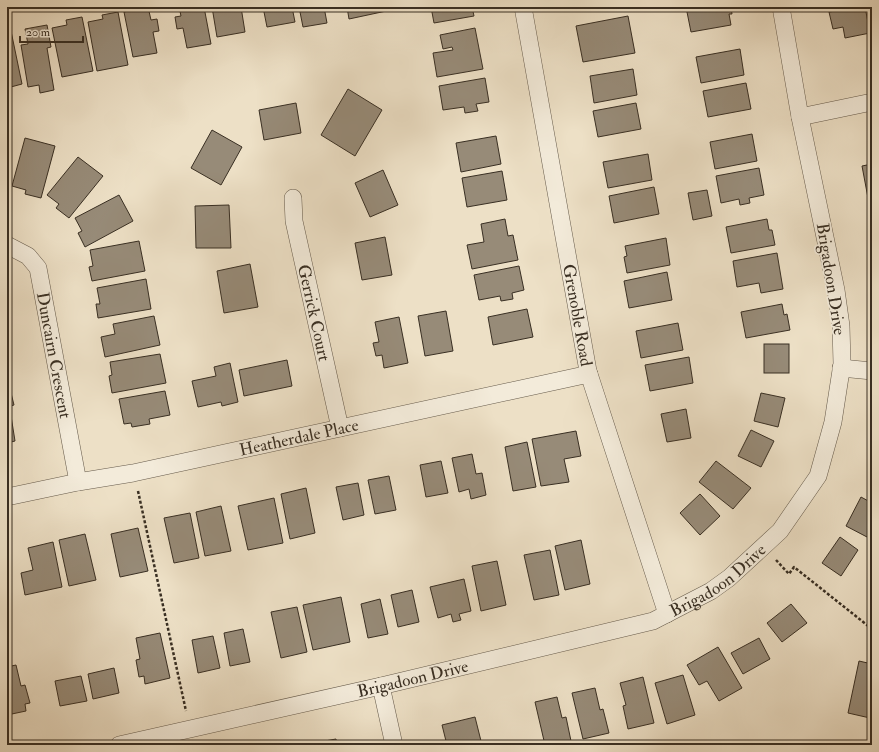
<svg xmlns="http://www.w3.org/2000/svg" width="879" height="752" font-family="'IM FELL Double Pica',serif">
<rect width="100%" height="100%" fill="#ede0c6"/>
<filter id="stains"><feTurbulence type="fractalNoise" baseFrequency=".005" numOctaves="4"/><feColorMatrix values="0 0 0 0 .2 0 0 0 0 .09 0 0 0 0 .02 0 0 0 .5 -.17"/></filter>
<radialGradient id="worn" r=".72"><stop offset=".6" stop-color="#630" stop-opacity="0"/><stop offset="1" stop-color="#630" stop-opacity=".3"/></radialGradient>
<g fill="#978b78" stroke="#392f23">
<path d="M148,7l3,13 6,-1 2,12 -6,1 4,21 -24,4 -9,-45z"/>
<path d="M179,7h25l7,37 -24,4 -4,-20 -6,1 -2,-12 6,-1z"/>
<path d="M212,7h29l4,25 -28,5z"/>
<path d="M263,7h29l3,15 -28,5z"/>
<path d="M299,7h25l3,16 -24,4z"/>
<path d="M347,7h44v3l-42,9z"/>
<path d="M431,7h41l2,9 -40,7z"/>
<path d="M686,7h45l1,7h-3l2,11 -40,7z"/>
<path d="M835,7h30l5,26 -25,5 -2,-11 -10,2 -4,-17 7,-1z"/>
<path d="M118,12l10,53 -31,6 -9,-49 15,-3 -1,-4z"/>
<path d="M628,16l7,37 -52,9 -7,-36z"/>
<path d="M82,17l11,54 -31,6 -10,-49 15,-3 -1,-5z"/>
<path d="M47,25l4,22 -4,1 7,42 -14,3 -1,-8 -11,2 -7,-42 7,-1 -3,-15z"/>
<path d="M475,28l8,41 -46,8 -4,-24 20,-3 -1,-3 -9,2 -3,-14z"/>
<path d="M11,31l11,53 -15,4v-56z"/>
<path d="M740,49l4,26 -43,8 -5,-26z"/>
<path d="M633,69l4,26 -43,8 -4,-27z"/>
<path d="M485,78l4,24 -13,2 2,7 -13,2 -1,-6 -21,3 -4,-24z"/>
<path d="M746,83l5,26 -43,8 -5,-26z"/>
<path d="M348,89l34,21 -27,46 -34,-21z"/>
<path d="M296,103l5,30 -37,7 -5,-30z"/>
<path d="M636,103l5,26 -43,8 -5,-26z"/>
<path d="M212,130l30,17 -21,38 -30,-17z"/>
<path d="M752,134l5,27 -42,8 -5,-27z"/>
<path d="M496,136l5,28 -40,8 -5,-29z"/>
<path d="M25,138l30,8 -14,52 -16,-4 1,-4 -14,-4z"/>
<path d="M648,154l4,26 -44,8 -5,-26z"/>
<path d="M78,157l25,19 -34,42 -13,-10 3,-4 -12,-9z"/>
<path d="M872,164v33l-4,1 -6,-32z"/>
<path d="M759,168l5,27 -15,3 1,5 -10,2 -1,-6 -18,4 -5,-27z"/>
<path d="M383,170l15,35 -28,12 -15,-34z"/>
<path d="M502,171l5,29 -40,7 -5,-29z"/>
<path d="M654,187l5,27 -45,9 -5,-27z"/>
<path d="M707,190l5,26 -19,4 -5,-27z"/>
<path d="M119,195l14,26 -48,26 -7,-14 4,-2 -7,-13z"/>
<path d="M229,205l2,43h-35l-1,-42z"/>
<path d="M505,219l3,17 5,-1 5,25 -46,9 -5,-24 17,-3 -3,-18z"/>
<path d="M767,219l2,11h3l3,15 -44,8 -5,-26z"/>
<path d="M385,237l7,38 -30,5 -7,-37z"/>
<path d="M666,238l4,27 -43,8 -3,-16 3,-1 -2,-10z"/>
<path d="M139,241l6,30 -53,10 -3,-14 4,-1 -3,-16z"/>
<path d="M777,253l6,36 -22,4 -2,-10 -22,4 -4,-26z"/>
<path d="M250,264l8,43 -34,6 -7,-42z"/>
<path d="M519,266l5,24 -12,3 1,6 -12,2 -1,-5 -21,4 -5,-25z"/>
<path d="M667,272l5,28 -43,8 -5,-27z"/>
<path d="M146,279l5,30 -53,9 -2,-14h4l-3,-16z"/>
<path d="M782,304l2,11 3,-1 3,16 -44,8 -5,-26z"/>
<path d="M7,309l3,16 -3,1z"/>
<path d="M527,309l6,28 -40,8 -5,-28z"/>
<path d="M446,311l7,40 -28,5 -7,-40z"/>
<path d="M154,316l6,29 -55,12 -4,-20 14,-3 -2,-10z"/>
<path d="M399,317l9,46 -24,5 -2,-13 -6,1 -3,-13 6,-1 -4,-20z"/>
<path d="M678,323l5,27 -42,8 -5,-27z"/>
<rect x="764" y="344" width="25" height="29"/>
<path d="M160,354l6,29 -54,10 -3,-17 3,-1 -2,-13z"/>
<path d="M689,357l4,26 -43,8 -5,-26z"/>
<path d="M287,360l5,26 -48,10 -5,-26z"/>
<path d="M230,363l8,39 -16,4 -1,-4 -23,5 -6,-26 24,-5 -2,-9z"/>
<path d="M7,390l1,4 3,-1 3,12 -7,2z"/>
<path d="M165,391l5,24 -21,4 1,5 -18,3 -1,-4 -7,1 -5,-25z"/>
<path d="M761,393l24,5 -7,29 -24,-6z"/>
<path d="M686,409l5,29 -24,4 -6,-28z"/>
<path d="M7,416h4l4,25 -8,2z"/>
<path d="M751,430l23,11 -13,26 -23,-11z"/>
<path d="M576,431l5,25 -17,3 5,23 -28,4 -9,-47z"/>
<path d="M527,442l9,45 -23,4 -8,-44z"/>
<path d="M472,454l4,20 6,-1 4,22 -15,4 -2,-10 -10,3 -7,-34z"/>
<path d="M441,461l7,32 -22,4 -6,-32z"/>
<path d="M716,461l35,27 -18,21 -34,-27z"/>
<path d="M389,476l7,34 -21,4 -7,-34z"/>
<path d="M358,483l6,32 -21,5 -7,-33z"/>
<path d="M306,488l9,45 -25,6 -9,-45z"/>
<path d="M700,494l20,22 -20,19 -20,-22z"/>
<path d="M861,497l11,6v25l-5,9 -21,-11z"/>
<path d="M274,498l9,45 -35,7 -10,-44z"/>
<path d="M221,506l10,45 -26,5 -9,-44z"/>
<path d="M190,513l9,45 -25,5 -10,-45z"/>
<path d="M138,528l10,43 -28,6 -9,-43z"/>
<path d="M85,534l11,46 -27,6 -10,-46z"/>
<path d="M840,537l18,13 -17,26 -19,-13z"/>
<path d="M581,540l9,44 -25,6 -10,-44z"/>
<path d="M53,542l9,45 -37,8 -4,-22 12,-3 -5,-22z"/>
<path d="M550,550l9,45 -25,5 -10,-45z"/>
<path d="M497,561l9,44 -25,6 -9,-45z"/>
<path d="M464,579l7,32 -12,3 2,6 -8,2 -2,-8 -13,4 -8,-31z"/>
<path d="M7,587l3,13 -3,1z"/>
<path d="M412,590l7,32 -21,5 -7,-32z"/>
<path d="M341,597l9,45 -37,8 -10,-45z"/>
<path d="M380,599l8,35 -20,4 -7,-34z"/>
<path d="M791,604l16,19 -25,19 -15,-19z"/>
<path d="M297,607l10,45 -26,6 -10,-46z"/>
<path d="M243,629l7,33 -20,4 -6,-33z"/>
<path d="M160,633l10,45 -25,6 -1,-8 -5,1 -3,-17 4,-1 -4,-21z"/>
<path d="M213,636l7,32 -22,5 -6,-33z"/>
<path d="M759,638l11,21 -27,15 -12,-21z"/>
<path d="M718,647l24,41 -23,13 -12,-20 -8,4 -12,-20z"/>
<path d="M859,661l13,3v50l-1,-1 -1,5 -22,-5z"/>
<path d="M16,665l5,21 4,-1 5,18 -5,1 1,7 -19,4v-48z"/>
<path d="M114,668l5,25 -26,6 -5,-25z"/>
<path d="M683,675l12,40 -28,9 -12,-41z"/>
<path d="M81,676l6,25 -27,5 -5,-25z"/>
<path d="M643,677l11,46 -26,6 -5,-23 3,-1 -6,-22z"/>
<path d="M595,688l5,22 3,-1 6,24 -26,6 -11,-46z"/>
<path d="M557,697l5,21 4,-1 5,24 -15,4h-11l-10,-43z"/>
<path d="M475,717l7,28h-35l-5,-20z"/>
<path d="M336,739l1,6h-35z"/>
</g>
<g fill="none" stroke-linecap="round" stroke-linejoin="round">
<defs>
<g id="minor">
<path id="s1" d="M523,7l65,364 79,243"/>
<path d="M800,117l72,-15"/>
<path id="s2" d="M293,198l1,23 46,207"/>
<path id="s3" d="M7,245l21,11 10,12 40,214"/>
<path d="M841,368l31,3"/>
<path id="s4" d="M7,497l71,-15 55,-9 456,-99"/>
<path d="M381,686l13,59"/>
<path id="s5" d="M119,745l262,-59 272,-65 58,-30 18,-13 51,-47 38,-55 15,-54 9,-58 -1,-38 -5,-36 -36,-173 -19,-110"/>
</g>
</defs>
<use href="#minor" stroke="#665b4c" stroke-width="18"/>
<g stroke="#392f23" stroke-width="2.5" stroke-dasharray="3 2" stroke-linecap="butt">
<path d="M138,491l48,220"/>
<path d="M776,560l13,14 5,-7 78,62"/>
</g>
<use href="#minor" stroke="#f3ebda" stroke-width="17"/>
</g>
<g text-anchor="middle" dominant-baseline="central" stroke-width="3.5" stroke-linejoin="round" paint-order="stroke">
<g font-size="17" fill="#392f23" stroke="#f3ebda">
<text transform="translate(831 279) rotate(81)">Brigadoon Drive</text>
<text stroke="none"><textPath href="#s2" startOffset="117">Gerrick Court</textPath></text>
<text stroke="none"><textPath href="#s1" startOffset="313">Grenoble Road</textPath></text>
<text stroke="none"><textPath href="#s3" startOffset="128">Duncairn Crescent</textPath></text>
<text stroke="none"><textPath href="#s4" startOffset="298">Heatherdale Place</textPath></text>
<text stroke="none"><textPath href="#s5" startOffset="625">Brigadoon Drive</textPath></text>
<text stroke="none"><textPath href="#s5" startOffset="301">Brigadoon Drive</textPath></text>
</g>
</g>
<rect width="879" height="752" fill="none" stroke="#ede0c6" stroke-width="24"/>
<rect x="8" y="8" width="863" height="736" fill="none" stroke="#392f23" stroke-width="2"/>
<rect x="12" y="12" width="855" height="728" fill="none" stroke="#392f23"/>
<path d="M20 36v6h63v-6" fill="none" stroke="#392f23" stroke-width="2"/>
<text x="26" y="36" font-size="12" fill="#392f23" stroke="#f3ebda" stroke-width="3" paint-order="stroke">20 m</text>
<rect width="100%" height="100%" filter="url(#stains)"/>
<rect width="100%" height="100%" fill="url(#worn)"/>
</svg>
